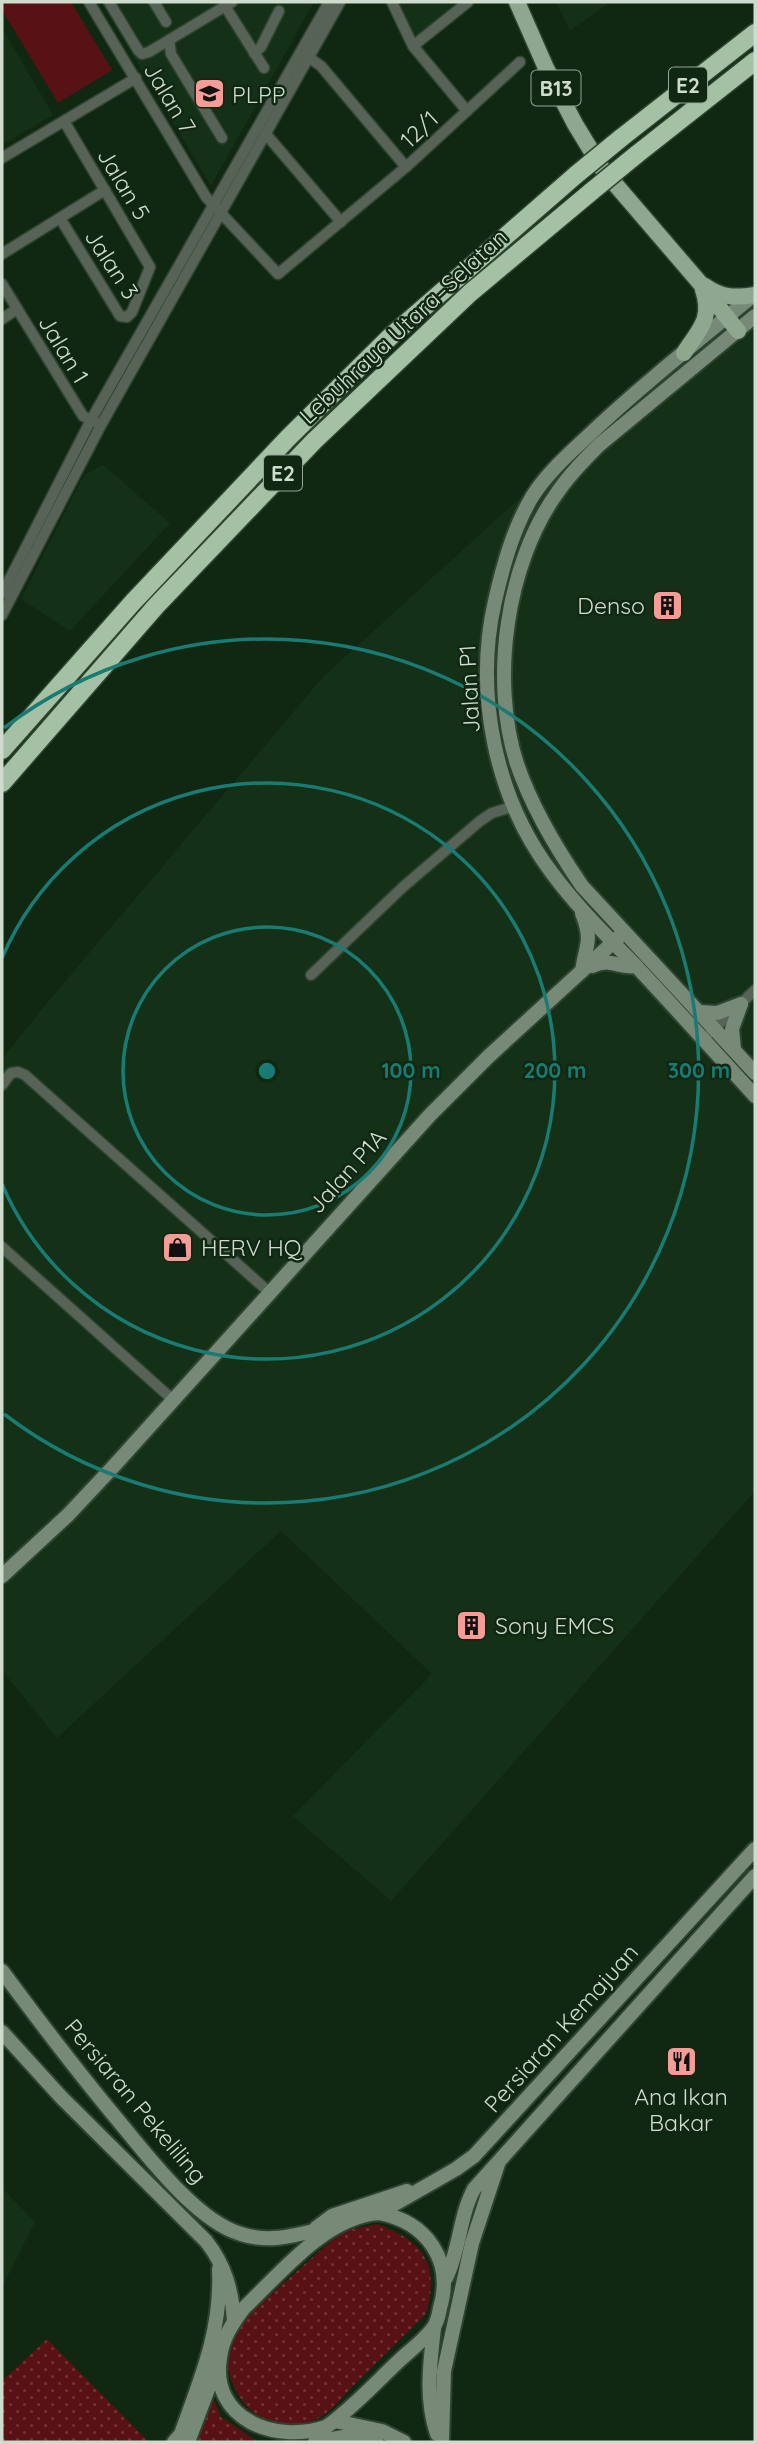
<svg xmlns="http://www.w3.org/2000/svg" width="757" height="2444" font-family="Quicksand,sans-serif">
<defs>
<pattern id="grass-dots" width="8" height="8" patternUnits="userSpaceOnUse" patternTransform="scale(1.75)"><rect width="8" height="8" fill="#581114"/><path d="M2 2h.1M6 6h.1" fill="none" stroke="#6f3335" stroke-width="1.8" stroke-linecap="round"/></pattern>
</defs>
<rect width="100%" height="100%" fill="#102712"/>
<g fill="#143117">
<path d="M101,2h213l-103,184z"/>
<path d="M396,2h68l-50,39z"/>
<path d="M556,2h54l-40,29z"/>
<path d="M2,28l51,87 -51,30z"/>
<path d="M755,284v1207l-364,410 -98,-85 139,-142 -151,-143 -224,207 -55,-68v-611l49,-61 272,-321z"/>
<path d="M103,465l67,58 -100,108 -49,-32 63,-124z"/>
<path d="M2,2188l33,34 -33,65z"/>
</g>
<g fill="url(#grass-dots)">
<path d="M377,2224c47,17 63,40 49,90 -24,24 -49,48 -73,72 -9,9 -19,23 -31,30 -28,19 -66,8 -83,-20 -17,-28 -13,-48 2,-75l101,-90z"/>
<path d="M47,2339l102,103h-147v-61z"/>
<path d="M209,2388l12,29 36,24 -64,1z"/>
</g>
<path fill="#581114" d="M2,2h69l41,68 -54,33 -56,-93z"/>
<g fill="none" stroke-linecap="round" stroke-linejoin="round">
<defs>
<g id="street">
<path d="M89,2l117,195 72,77 128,-107 114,-105"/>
<path d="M109,2l29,48 4,4 7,-2 20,-12"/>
<path d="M154,2l12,20"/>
<path d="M392,2l21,44 54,65"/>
<path d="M225,6l39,62"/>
<path d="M413,46l55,-44"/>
<path d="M254,53l7,-6 18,-36"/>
<path d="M304,54l17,12 85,101"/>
<path d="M265,133l76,89"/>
<path d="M222,138l-51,-84 -2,-14 63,-38"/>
<path d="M2,158l134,-80"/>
<path d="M60,218l60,98 7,1 5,-5 18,-45 -86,-146"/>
<path d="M2,254l103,-64"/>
<path d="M2,284l81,132 14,7"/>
<path d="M2,319l15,-10"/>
<path d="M2,594l89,-174 238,-418"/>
<path d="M2,615l99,-190 239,-423"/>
<path d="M311,975l92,-88 77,-66 12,-8 23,-7"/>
<path d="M710,1033l45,-43"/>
<path d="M2,1085l9,-12 7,-1 7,3 244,217"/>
<path d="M2,1247l170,152"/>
</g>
<g id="secondary">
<path d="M755,294c-56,46 -113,91 -166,141 -20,19 -42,38 -57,62 -19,32 -29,69 -37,104 -21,92 0,197 57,272 25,34 56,64 85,94 40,43 79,86 118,129"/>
<path d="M755,316l-156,129c-15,15 -30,30 -42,48 -51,71 -67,188 -40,271 15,44 39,84 65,122l173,187"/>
<path d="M582,913c11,29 4,30 0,58"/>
<path d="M592,966c20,-9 26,3 44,0"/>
<path d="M699,1012l18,1 24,-9"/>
<path d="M734,1049l-2,-20 9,-25"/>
<path d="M2,1576l66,-61 45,-48 317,-352 59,-59 131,-120"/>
<path d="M2,1971c37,50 75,100 115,148 30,36 79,102 124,115 31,10 58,0 89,-7"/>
<path d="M2,2032l59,65 145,144c19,24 26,50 28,80"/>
<path d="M379,2213c48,9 75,48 61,95 -1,6 -3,15 -7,20 -8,11 -21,21 -31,30 -25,23 -49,50 -76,69 -51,17 -116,-8 -106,-69 2,-19 12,-34 23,-49 38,-36 82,-92 136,-96z"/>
<path d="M379,2213l77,-44 18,-13 281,-307"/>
<path d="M316,2228l16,-12 75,-25"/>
<path d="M446,2278c14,-28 13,-61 28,-89l281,-313"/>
<path d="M434,2328c-4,36 -9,71 3,106"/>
<path d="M335,2421l47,10 22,11"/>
<path d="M174,2442l7,-8c20,-56 41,-104 38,-165"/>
<path d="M188,2442l28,-74"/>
<path d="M315,2442l40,-7 21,4"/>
<path d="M442,2442l2,-71 28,-128 26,-79"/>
</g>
<g id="primary">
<path d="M517,2l29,66 29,56 28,46 97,113 38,48"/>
<path d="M705,286c17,12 30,12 50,9"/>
<path d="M684,353c15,-23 29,-34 19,-63"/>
</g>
<g id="highway">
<path d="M621,138l134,-105"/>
<path d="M636,155l119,-94"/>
<path d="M2,750l131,-148 155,-164 102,-101 187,-163"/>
<path d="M2,783l154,-177 158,-165 156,-148 122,-102"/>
</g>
</defs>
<use href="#street" stroke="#2e4430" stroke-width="13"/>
<use href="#secondary" stroke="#2e4430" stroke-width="18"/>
<use href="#primary" stroke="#2e4430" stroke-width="19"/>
<use href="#highway" stroke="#2e4430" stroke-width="21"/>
<use href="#street" stroke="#586358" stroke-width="10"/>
<use href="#secondary" stroke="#778977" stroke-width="14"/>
<use href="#primary" stroke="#8fa68f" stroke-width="16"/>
<use href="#highway" stroke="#a5c1a5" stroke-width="18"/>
<defs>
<g id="highway-bridge">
<path d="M577,174l44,-36"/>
<path d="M592,191l44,-36"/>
</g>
</defs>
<use href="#highway-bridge" stroke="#2e4430" stroke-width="21" stroke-linecap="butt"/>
<use href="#highway-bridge" stroke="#a5c1a5" stroke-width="18"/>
</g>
<g fill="none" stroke="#197b73" stroke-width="3.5">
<circle cx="267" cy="1071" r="144"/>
<path d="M2 958A288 288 0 1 1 2 1184"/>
<path d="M4 728A432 432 0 1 1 4 1414"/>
</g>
<defs>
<symbol id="school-square" viewBox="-11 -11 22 22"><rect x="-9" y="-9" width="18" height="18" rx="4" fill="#f59c96" stroke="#102712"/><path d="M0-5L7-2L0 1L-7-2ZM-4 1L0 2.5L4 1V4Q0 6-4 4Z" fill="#111"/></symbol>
<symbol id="building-square" viewBox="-11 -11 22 22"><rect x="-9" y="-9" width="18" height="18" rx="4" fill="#f59c96" stroke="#102712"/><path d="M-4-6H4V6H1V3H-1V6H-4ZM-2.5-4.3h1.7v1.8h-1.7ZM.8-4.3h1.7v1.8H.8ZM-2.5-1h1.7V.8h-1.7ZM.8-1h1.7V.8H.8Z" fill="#111"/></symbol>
<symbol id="shop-square" viewBox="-11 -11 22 22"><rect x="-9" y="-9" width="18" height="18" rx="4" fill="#f59c96" stroke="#102712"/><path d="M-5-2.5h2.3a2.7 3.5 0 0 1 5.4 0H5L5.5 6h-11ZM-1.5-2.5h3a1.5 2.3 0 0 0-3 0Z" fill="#111"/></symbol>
<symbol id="restaurant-square" viewBox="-11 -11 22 22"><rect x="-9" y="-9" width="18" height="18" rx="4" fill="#f59c96" stroke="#102712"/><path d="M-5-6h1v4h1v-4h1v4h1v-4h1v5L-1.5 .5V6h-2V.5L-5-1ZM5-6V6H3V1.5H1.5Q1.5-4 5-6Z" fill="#111"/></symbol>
</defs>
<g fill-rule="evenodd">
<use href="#school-square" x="192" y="76" width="35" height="35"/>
<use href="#building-square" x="650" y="588" width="35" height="35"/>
<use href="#shop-square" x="160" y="1230" width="35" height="35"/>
<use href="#building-square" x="454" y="1608" width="35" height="35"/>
<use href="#restaurant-square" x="664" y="2044" width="35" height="35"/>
</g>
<g text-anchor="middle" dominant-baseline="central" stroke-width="5" stroke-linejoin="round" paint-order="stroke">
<g fill="#102712" stroke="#95a696" stroke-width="2">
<rect x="669" y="67.5" width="38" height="35" rx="5"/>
<rect x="531.5" y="70.5" width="49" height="35" rx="5"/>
<rect x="264" y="455.5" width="38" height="35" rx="5"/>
</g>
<g font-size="21" font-weight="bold" fill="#cedcce">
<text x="688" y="85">E2</text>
<text x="556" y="88">B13</text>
<text x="283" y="473">E2</text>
</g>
<g font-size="23" fill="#cedcce" stroke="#102712" text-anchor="start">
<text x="232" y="94">PLPP</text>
<text x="645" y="605" text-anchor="end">Denso</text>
<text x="201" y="1247">HERV HQ</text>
<text x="495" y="1625">Sony EMCS</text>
<text x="681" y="2096" text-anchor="middle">Ana Ikan<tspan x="681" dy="26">Bakar</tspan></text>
</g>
<g font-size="23" fill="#cedcce" stroke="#102712">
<text transform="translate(170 98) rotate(59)">Jalan 7</text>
<text transform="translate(419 129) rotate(-43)">12/1</text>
<text transform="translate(124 184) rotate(59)">Jalan 5</text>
<text transform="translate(112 264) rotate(57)">Jalan 3</text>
<text transform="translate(403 326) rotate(-43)">Lebuhraya Utara–Selatan</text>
<text transform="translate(64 349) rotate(59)">Jalan 1</text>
<text transform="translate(469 689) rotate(-93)">Jalan P1</text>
<text transform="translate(347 1171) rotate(-48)">Jalan P1A</text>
<text transform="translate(561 2028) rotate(-48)">Persiaran Kemajuan</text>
<text transform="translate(136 2101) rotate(50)">Persiaran Pekeliling</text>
</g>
</g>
<circle cx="267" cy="1071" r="10" fill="#197b73" stroke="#102712" stroke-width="3.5"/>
<g font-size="21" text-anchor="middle" font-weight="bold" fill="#197b73" stroke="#102712" stroke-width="5" stroke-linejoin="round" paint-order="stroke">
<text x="411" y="1078">100 m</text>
<text x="555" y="1078">200 m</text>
<text x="699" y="1078">300 m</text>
</g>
<rect width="757" height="2444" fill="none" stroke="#cedcce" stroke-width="7"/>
</svg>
